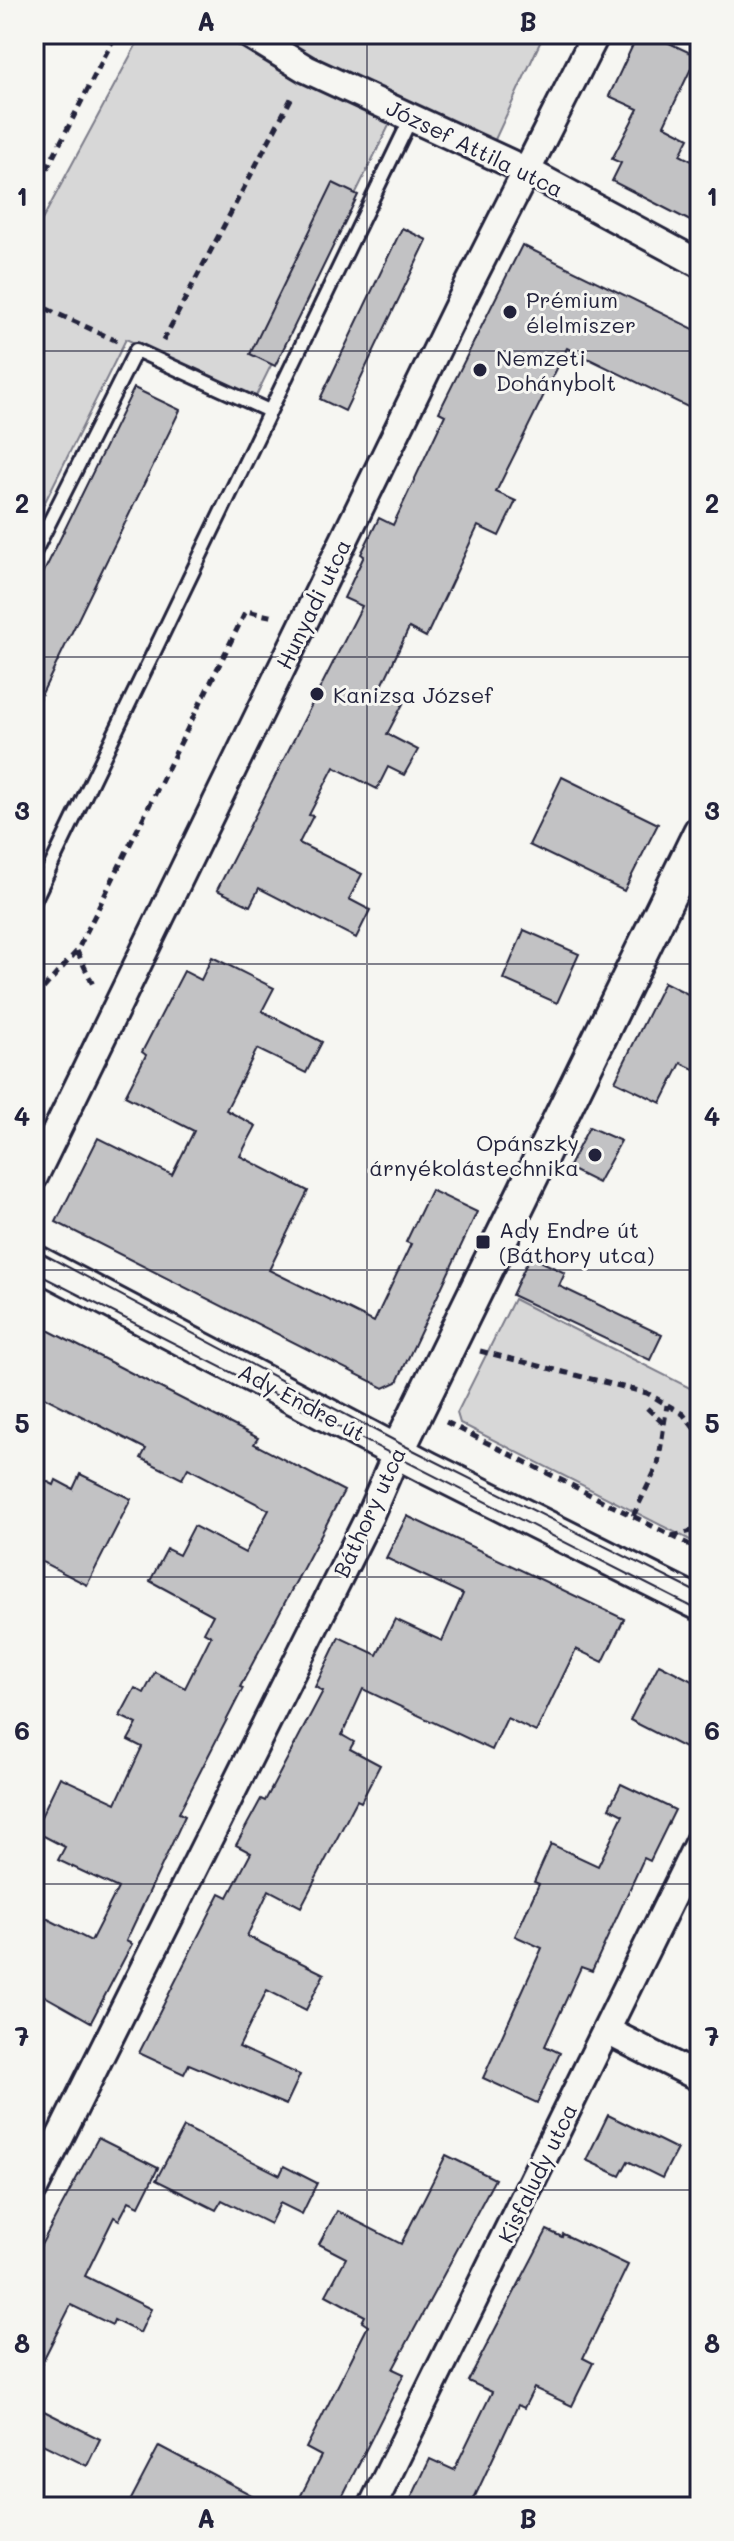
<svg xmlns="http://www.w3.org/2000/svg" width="734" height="2541" font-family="Mali,sans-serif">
<rect width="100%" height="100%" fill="#f6f6f2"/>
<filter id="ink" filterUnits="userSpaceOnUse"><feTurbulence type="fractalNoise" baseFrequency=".0125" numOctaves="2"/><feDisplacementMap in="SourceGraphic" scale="16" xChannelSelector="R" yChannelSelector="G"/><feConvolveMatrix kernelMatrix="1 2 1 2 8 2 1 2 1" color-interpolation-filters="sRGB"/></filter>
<g filter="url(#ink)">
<g fill="#d7d7d7" stroke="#7c7c89" stroke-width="2">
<path d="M142,34h402l-51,110 -91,-45 -147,299 -129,-59 -92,185v-289z"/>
<path d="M514,1299l186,94v152l-240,-122 -3,-10z"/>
</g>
<g fill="#c2c2c4" stroke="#22223b" stroke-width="2">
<path d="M638,34h12l47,22 -33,69 25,13 -9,17 20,10v61l-88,-45 9,-18 -9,-4 26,-50 -29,-13z"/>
<path d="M333,183l25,12 -83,171 -25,-12z"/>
<path d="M402,228l25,12 -82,171 -25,-12z"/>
<path d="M522,245l178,87v81l-133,-65 -71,144 20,9 -17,35 -21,-10 -52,111 -17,-9 -29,62 24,12 -17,32 31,16 -14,25 -16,-8 -11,22 -43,-22 -25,48 4,1 -14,27 63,31 -13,25 21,11 -14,28 -97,-50 -9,18 -33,-16 145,-284 -18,-8 20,-42 -3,-2 18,-36 14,7 52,-110 -6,-3z"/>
<path d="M134,388l46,22 -146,300v-118z"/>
<path d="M562,777l96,47 -34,67 -95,-46z"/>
<path d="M524,930l55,24 -22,49 -54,-24z"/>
<path d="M212,957l62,31 -12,23 60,31 -16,31 -49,-24 -31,61 30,16 -16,30 68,35 -39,79 105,52 37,-78 -5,-2 25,-52 46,22 -80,170 -13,6 -328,-166 42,-84 74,37 22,-44 -69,-35 21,-41 -4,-3 42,-81 17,9z"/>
<path d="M664,982l36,18v72l-19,-9 -20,40 -46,-22z"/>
<path d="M589,1127l32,14 -23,42 -30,-15z"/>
<path d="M530,1256l35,17 -6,13 103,49 -12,25 -138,-65z"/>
<path d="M34,1323l224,115 -4,6 90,47 -104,196 3,1 -64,125 6,3 -59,125 6,3 -41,78 -57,-32v-78l57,29 27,-53 -60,-28 7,-13 -31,-16 26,-54 56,26 26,-56 -14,-7 9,-16 -17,-8 15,-28 9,5 11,-21 30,16 26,-52 -7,-4 9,-17 -63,-34 17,-32 12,6 15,-29 51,27 24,-43 -81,-42 -6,11 -41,-21 5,-9 -112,-57z"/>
<path d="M80,1474l51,25 -44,86 -53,-27v-83l20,10 2,-5 17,9z"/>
<path d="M407,1516l217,103 -21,43 -27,-13 -40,83 -29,-14 -15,32 -129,-61 -21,46 12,7 -4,7 30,16 -19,37 -4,-2 -56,107 -32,-17 -22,46 77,38 -18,36 -39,-20 -28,57 61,28 -14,30 -97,-41 -5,10 -45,-21 81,-160 8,4 23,-44 -15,-8 25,-46 4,2 58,-110 -8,-4 24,-50 38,18 18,-36 47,22 21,-47 -77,-36z"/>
<path d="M659,1664l41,21v39l-13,25 -57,-29z"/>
<path d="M621,1784l54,26 -25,51 -6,-3 -52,113 -11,-4 -36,79 15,7 -23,50 -54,-25 59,-130 -27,-12 24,-52 -5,-2 17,-38 47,22 25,-51 -14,-7z"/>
<path d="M608,2115l69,34 -15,29 -34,-17 -8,15 -34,-16z"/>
<path d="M184,2127l96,48 4,-9 33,17 -15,31 -22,-11 -10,21 -48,-24 -6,10 -60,-30z"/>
<path d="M98,2138l60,30 -19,38 -10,-5 -10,19 -5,-3 -29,59 66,33 -11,24 -26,-13 -2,5 -41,-20 -37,73v-120z"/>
<path d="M446,2155l49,24 -102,190 11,5 -67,133h-42l26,-51 -15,-8 62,-122 -6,-4 3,-6 -39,-21 20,-37 -27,-14 18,-33 64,33z"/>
<path d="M547,2230l15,7 1,-3 65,31 -45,93 10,5 -21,43 -38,-18 -10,20 -6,-3 -48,102h-63l23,-48 24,11 38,-78 -24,-11z"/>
<path d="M34,2406l66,33 -13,27 -53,-26z"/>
<path d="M159,2446l115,61h-147z"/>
</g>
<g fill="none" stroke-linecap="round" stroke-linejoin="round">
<defs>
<g id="service">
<path d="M34,553l102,-203 133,61"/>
<path d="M34,901l378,-785"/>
</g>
<g id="minor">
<path d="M248,34l58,35 223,103 171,92"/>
<path d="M34,1177l423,-869 139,-274"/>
<path d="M607,2031l93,47"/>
<path d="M34,2189l335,-672 28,-65"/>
<path d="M372,2507l328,-668"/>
</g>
<g id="tertiary">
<path d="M34,1261l394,207 272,136"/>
<path d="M397,1452l303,-620"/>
</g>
</defs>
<use href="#service" stroke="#22223b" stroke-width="18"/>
<use href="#minor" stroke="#22223b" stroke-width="32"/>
<use href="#tertiary" stroke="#22223b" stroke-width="38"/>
<g stroke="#22223b" stroke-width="5" stroke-dasharray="8 6" stroke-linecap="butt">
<path d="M34,194l82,-160"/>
<path d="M34,303l83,38"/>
<path d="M163,341l130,-246"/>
<path d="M77,951l17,36"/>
<path d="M34,999l43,-48 169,-340 28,6"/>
<path d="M480,1351l167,42 36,21 17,22"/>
<path d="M647,1408l17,16"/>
<path d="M446,1422l254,128"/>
<path d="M633,1516l25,-51 9,-60"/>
<path d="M672,1536l28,-7"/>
</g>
<use href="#service" stroke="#f6f6f2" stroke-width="12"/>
<use href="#minor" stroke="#f6f6f2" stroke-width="26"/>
<use href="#tertiary" stroke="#f6f6f2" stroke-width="32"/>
<g stroke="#22223b" stroke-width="2">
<path d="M34,1249l367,195 299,150"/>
<path d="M34,1272l666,339"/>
</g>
</g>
</g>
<path fill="none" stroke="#22223b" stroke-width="2" stroke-opacity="0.55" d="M367,34v2473M34,351h666M34,657h666M34,964h666M34,1270h666M34,1577h666M34,1884h666M34,2190h666"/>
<g fill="#22223b" stroke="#f6f6f2" stroke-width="3">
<circle cx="510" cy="312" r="8"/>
<circle cx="480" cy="370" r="8"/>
<circle cx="317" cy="694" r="8"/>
<circle cx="595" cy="1155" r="8"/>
<rect x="475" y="1234" width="16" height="16" rx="4"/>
</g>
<g text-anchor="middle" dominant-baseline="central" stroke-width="6" stroke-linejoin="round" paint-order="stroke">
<g font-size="22" fill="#22223b" stroke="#f6f6f2">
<text transform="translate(475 148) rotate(26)">József Attila utca</text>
<text transform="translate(313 604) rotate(-64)">Hunyadi utca</text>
<text transform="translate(302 1402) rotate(28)">Ady Endre út</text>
<text transform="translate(369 1512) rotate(-65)">Báthory utca</text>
<text transform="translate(537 2173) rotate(-64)">Kisfaludy utca</text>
</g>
<g font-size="22" fill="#22223b" stroke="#f6f6f2" text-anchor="start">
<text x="526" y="299">Prémium<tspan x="526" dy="25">élelmiszer</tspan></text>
<text x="496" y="357">Nemzeti<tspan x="496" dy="25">Dohánybolt</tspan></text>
<text x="333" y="694">Kanizsa József</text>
<text x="579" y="1142" text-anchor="end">Opánszky<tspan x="579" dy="25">árnyékolástechnika</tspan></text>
<text x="499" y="1229">Ady Endre út<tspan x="499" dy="25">(Báthory utca)</tspan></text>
</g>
</g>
<rect width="734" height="2541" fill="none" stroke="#f6f6f2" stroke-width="88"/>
<rect x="44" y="44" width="646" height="2453" fill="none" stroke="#22223b" stroke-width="3"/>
<g font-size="26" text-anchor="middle" font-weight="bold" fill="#22223b">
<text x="206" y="31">A</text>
<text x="528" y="31">B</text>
<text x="22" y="206">1</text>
<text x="712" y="206">1</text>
<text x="22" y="513">2</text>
<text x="712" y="513">2</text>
<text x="22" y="820">3</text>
<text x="712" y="820">3</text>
<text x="22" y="1126">4</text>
<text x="712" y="1126">4</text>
<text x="22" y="1433">5</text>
<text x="712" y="1433">5</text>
<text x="22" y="1740">6</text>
<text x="712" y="1740">6</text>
<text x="22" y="2046">7</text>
<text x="712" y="2046">7</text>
<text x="22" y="2353">8</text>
<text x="712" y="2353">8</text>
<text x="206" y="2528">A</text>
<text x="528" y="2528">B</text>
</g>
</svg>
